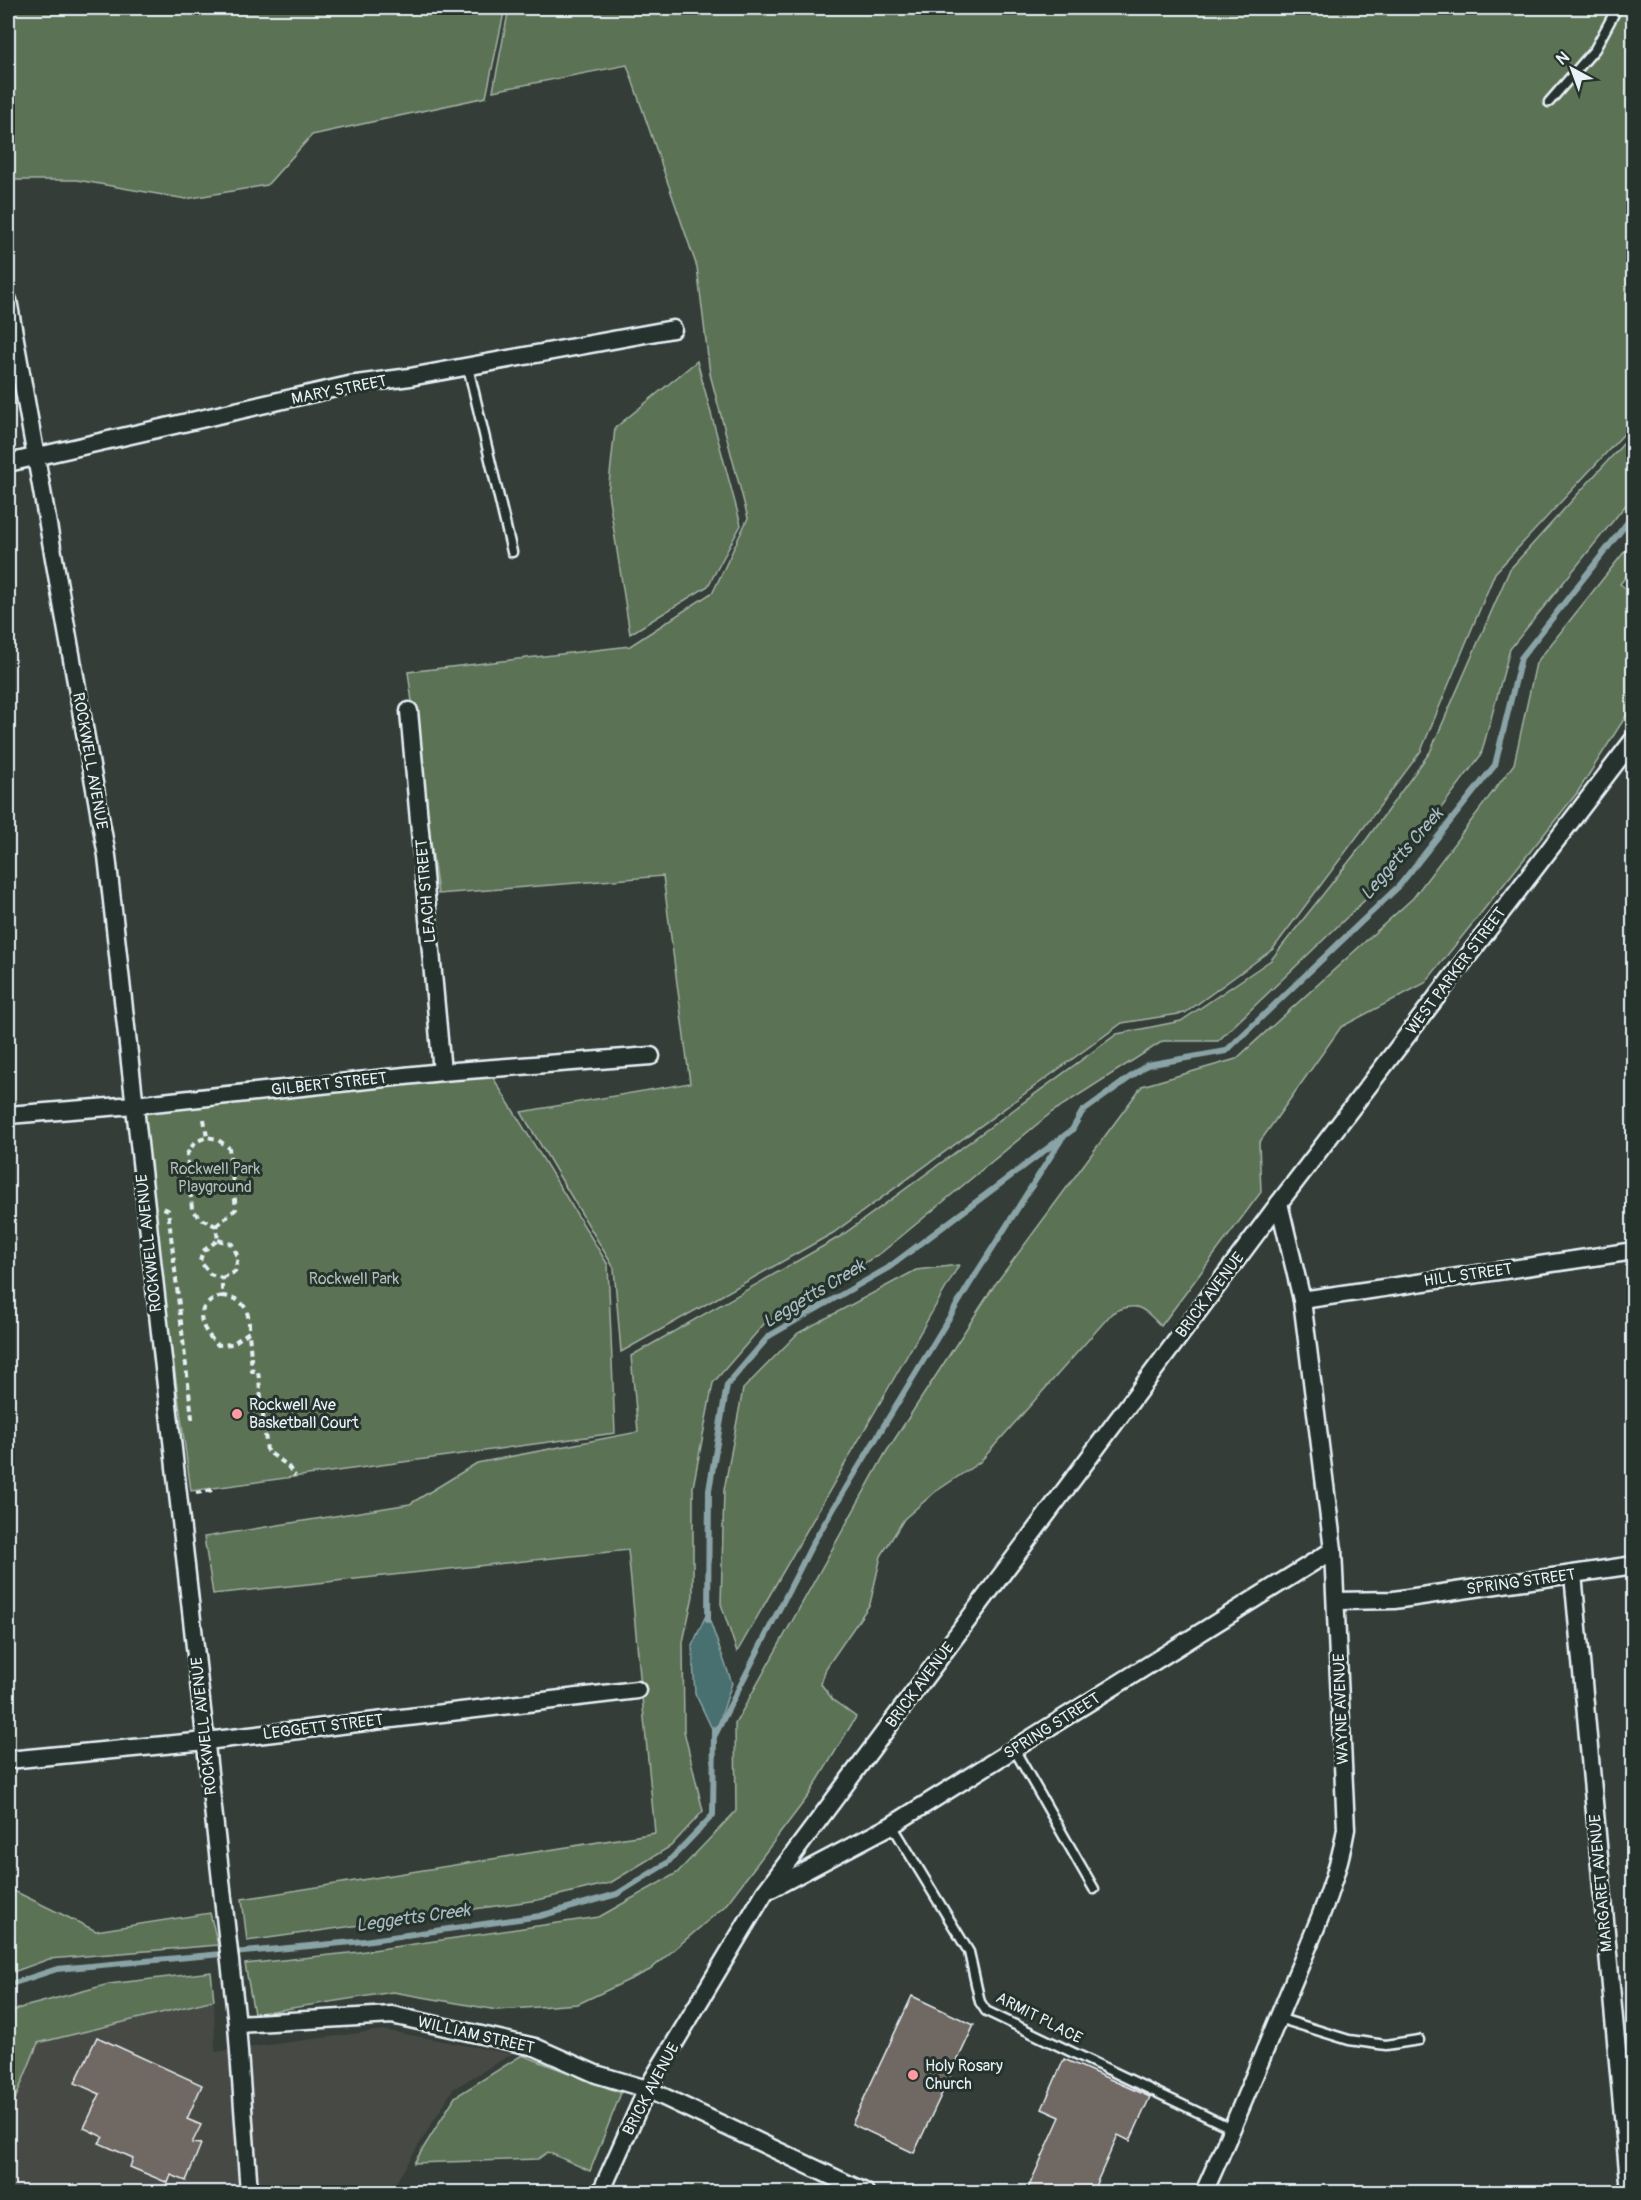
<svg xmlns="http://www.w3.org/2000/svg" width="1641" height="2200" font-family="Pangolin,sans-serif">
<rect width="100%" height="100%" fill="#353d38"/>
<filter id="ink" filterUnits="userSpaceOnUse"><feTurbulence type="fractalNoise" baseFrequency=".0167" numOctaves="2"/><feDisplacementMap in="SourceGraphic" scale="12" xChannelSelector="R" yChannelSelector="G"/><feConvolveMatrix kernelMatrix="1 2 1 2 8 2 1 2 1" color-interpolation-filters="sRGB"/></filter>
<g filter="url(#ink)">
<path fill="#474a45" d="M214,2000l1,52 168,-22 129,24 -59,35 -63,103h-382v-75l30,-74z"/>
<g fill="#5c7255" stroke="#a2b2a6" stroke-width="1.5">
<path d="M8,8h497l-19,89 -174,38 -45,50 -81,14 -109,-19h-65l-4,-23z"/>
<path d="M509,8h1124v416l-138,149 -74,178 -148,198 -88,64 -63,10 -289,210 -212,119 -7,-84 -93,-156 169,-29 -27,-207 -225,18 -30,-222 222,-26 83,-54 35,-74 -38,-144 -13,-107 -70,-202 -134,26z"/>
<path d="M697,361l44,164 -33,61 -78,48 -22,-141 7,-65z"/>
<path d="M1633,433v63l-123,153 -29,106 -91,121 -172,165h-55l-111,71 -171,141 -117,71 -51,59 -20,104v109l-10,46 1,89 19,80 -32,35 -61,37 -72,17 -291,41 -5,-42 413,-66 -27,-283 -415,44 -9,-57 206,-33 67,-41 161,-31 -7,-76 210,-120 276,-202 64,-13 90,-61 95,-120 64,-88 80,-183z"/>
<path d="M1633,541v27l-13,16 13,10v111l-56,88 -152,190 -84,44 -82,116 2,49 -100,134c-18,-18 -24,-26 -49,-13l-132,149 -45,30 -31,27 -23,37 -11,48 -44,64 -5,16 12,16 23,17 -47,78 -84,111 -75,64 -72,34 -81,6 -104,-18 -139,22 -9,-50 114,-12 240,-35 78,-44 59,-62 -1,-87 150,-270 109,-168 148,-200 94,-27 177,-161 101,-134 22,-101z"/>
<path d="M492,1076l116,189 7,168 -424,58 -52,-381z"/>
<path d="M959,1265l-222,387 -16,-48 3,-114 19,-101 55,-56 118,-63z"/>
<path d="M8,1888l88,43 114,-18 8,32 -169,14 -41,15z"/>
<path d="M211,1972l3,28 -176,43 -30,74v-103l12,-6 89,-24z"/>
<path d="M522,2055l99,38 -31,78 -42,-19 -10,7 -124,4 41,-66z"/>
</g>
<path fill="#4a6f6f" stroke="#89a3a6" stroke-width="1.5" d="M707,1613l25,70 -17,52 -20,-42 -3,-47z"/>
<g fill="none" stroke-linecap="round" stroke-linejoin="round">
<g stroke="#89a3a6" stroke-width="6">
<path d="M708,1620l1,-130 18,-105 42,-49 119,-68 184,-138 10,-18 65,-47 79,-14 173,-165 96,-121 26,-107 113,-144"/>
<path d="M715,1735l99,-194 155,-256 92,-145"/>
<path d="M8,1985l49,-16 307,-28 176,-25 77,-22 50,-31 46,-48 1,-86"/>
</g>
</g>
<g fill="#706762" stroke="#e8f1f8" stroke-width="1.5">
<path d="M912,1996l62,29 -60,128 -62,-29z"/>
<path d="M97,2037l105,48 -15,34 14,6 -9,18 9,1 -15,37 -15,-6 -3,8 -38,-16 3,-9 -34,-15 4,-6 -19,-9 16,-34 -25,-11z"/>
<path d="M1064,2059l86,38 -20,44 -12,-6 -26,58h-66l34,-76 -18,-8z"/>
</g>
<g fill="none" stroke-linecap="round" stroke-linejoin="round">
<defs>
<g id="lane">
<path d="M1549,102l46,-53 22,-41"/>
<path d="M468,367l44,185"/>
<path d="M1014,1749l80,140"/>
<path d="M892,1825l77,127 11,50 6,9 247,118"/>
<path d="M1278,2018l71,22 37,5 33,-5"/>
</g>
<g id="street">
<path d="M8,300l99,556 130,1168 12,168"/>
<path d="M8,463l341,-78 61,-8 263,-48"/>
<path d="M409,711l33,361"/>
<path d="M8,1115l126,-10 308,-33 209,-16"/>
<path d="M1302,1300l332,-49"/>
<path d="M1573,1574l57,618"/>
<path d="M1336,1601l58,-1 240,-35"/>
<path d="M8,1760l198,-19 431,-51"/>
<path d="M771,1889l121,-64 441,-275"/>
<path d="M237,2024l155,-9 143,32 61,27 51,15 218,103"/>
<path d="M601,2192l46,-103 118,-197 514,-689 355,-464"/>
<path d="M1204,2192c31,-68 59,-138 88,-207 21,-51 45,-102 54,-156l-13,-279 -31,-250 -23,-97"/>
</g>
</defs>
<use href="#lane" stroke="#e8f1f8" stroke-width="13"/>
<use href="#street" stroke="#e8f1f8" stroke-width="21"/>
<g stroke="#e8f1f8" stroke-width="4" stroke-dasharray="6 4.5" stroke-linecap="butt">
<path d="M204,1119l3,18"/>
<path d="M163,1208l5,2 24,208 -4,4"/>
<path d="M216,1226l20,-17 -7,-61 -12,-9 -10,-2 -12,5 -8,12 5,55 9,10 15,7 2,14 -15,11 -3,10 10,13 12,4v18c-31,10 -23,32 -4,49l14,-1 17,-12 3,39h6l9,80 20,14 8,11"/>
<path d="M218,1240l14,4 6,13 -3,15 -13,6"/>
<path d="M222,1296c23,1 28,16 27,36"/>
<path d="M196,1493l17,-3"/>
</g>
<use href="#lane" stroke="#26332d" stroke-width="8"/>
<use href="#street" stroke="#26332d" stroke-width="16"/>
</g>
</g>
<g fill="#ff9aa2" stroke="#26332d" stroke-width="2">
<circle cx="237" cy="1414" r="6"/>
<circle cx="913" cy="2075" r="6"/>
</g>
<g text-anchor="middle" dominant-baseline="central" stroke-width="6" stroke-linejoin="round" paint-order="stroke">
<g font-size="16" fill="#e8f1f8" stroke="#26332d">
<text transform="translate(339 390) rotate(-11)">MARY STREET</text>
<text transform="translate(90 761) rotate(80)">ROCKWELL AVENUE</text>
<text transform="translate(426 891) rotate(-95)">LEACH STREET</text>
<text transform="translate(1456 971) rotate(-53)">WEST PARKER STREET</text>
<text transform="translate(329 1084) rotate(-6)">GILBERT STREET</text>
<text transform="translate(149 1243) rotate(-96)">ROCKWELL AVENUE</text>
<text transform="translate(1468 1275) rotate(-8)">HILL STREET</text>
<text transform="translate(1210 1295) rotate(-53)">BRICK AVENUE</text>
<text transform="translate(1521 1582) rotate(-8)">SPRING STREET</text>
<text transform="translate(920 1685) rotate(-53)">BRICK AVENUE</text>
<text transform="translate(1341 1709) rotate(-92)">WAYNE AVENUE</text>
<text transform="translate(204 1726) rotate(-96)">ROCKWELL AVENUE</text>
<text transform="translate(1052 1726) rotate(-32)">SPRING STREET</text>
<text transform="translate(323 1727) rotate(-7)">LEGGETT STREET</text>
<text transform="translate(1601 1883) rotate(-95)">MARGARET AVENUE</text>
<text transform="translate(1039 2018) rotate(27)">ARMIT PLACE</text>
<text transform="translate(476 2035) rotate(13)">WILLIAM STREET</text>
<text transform="translate(651 2089) rotate(-62)">BRICK AVENUE</text>
</g>
<g font-size="16" fill="#b0beb7" stroke="#26332d">
<text x="215" y="1169">Rockwell Park<tspan x="215" dy="18">Playground</tspan></text>
<text x="354" y="1279">Rockwell Park</text>
</g>
<g font-size="16" fill="#e8f1f8" stroke="#26332d" text-anchor="start">
<text x="249" y="1405">Rockwell Ave<tspan x="249" dy="18">Basketball Court</tspan></text>
<text x="925" y="2066">Holy Rosary<tspan x="925" dy="18">Church</tspan></text>
</g>
<g font-size="18" font-style="italic" fill="#a9bdc1" stroke="#26332d">
<text transform="translate(1402 854) rotate(-49)">Leggetts Creek</text>
<text transform="translate(814 1294) rotate(-31)">Leggetts Creek</text>
<text transform="translate(413 1918) rotate(-8)">Leggetts Creek</text>
</g>
</g>
<rect width="1641" height="2200" fill="none" stroke="#26332d" stroke-width="30"/>
<rect x="15" y="15" width="1611" height="2170" fill="none" stroke="#e8f1f8" stroke-width="2" filter="url(#ink)"/>
<g transform="translate(1572 69) rotate(319)" stroke="#26332d" stroke-width="4.5" paint-order="stroke">
<path d="M0-4.5L10 22L0 15L-10 22Z" fill="#e8f1f8"/>
<text y="-9" font-size="16" font-weight="bold" text-anchor="middle" fill="#e8f1f8">N</text>
</g>
</svg>
